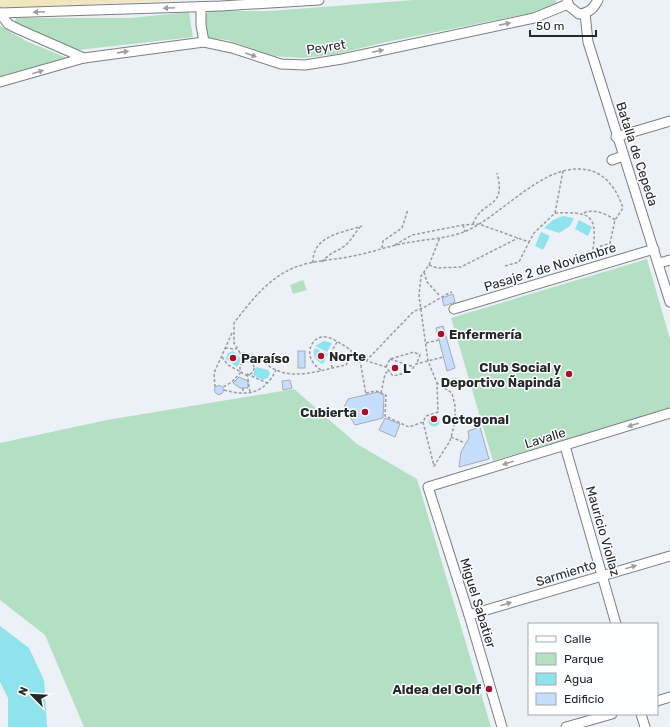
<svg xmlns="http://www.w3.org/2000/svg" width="670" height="727" font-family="Rubik,sans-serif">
<rect width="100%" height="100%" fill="#ecf1f7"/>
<g fill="#b3e0c3">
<path d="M414,0h142v7l-14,4 -156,31 -54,13 -30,3 -29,-2 -46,-16 -18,-2 -4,-3 -2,-13 4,-9 4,-2h59z"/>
<path d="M189,12l4,25 -115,13 -31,-10 -33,-16 2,-6h114z"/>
<path d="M0,26l26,15 41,17 -67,21z"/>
<path d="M647,259l23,80v70l-177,52 -42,-143z"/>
<path d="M303,280l4,10 -14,4 -3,-9z"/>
<path d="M294,389l63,55 60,35 74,248h-407l-39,-92 -45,-35v-157l107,-23z"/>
</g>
<path fill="#f0e7c1" d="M0,0h181l-181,9z"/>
<g fill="#8fe3ed">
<path d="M563,216l11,2 -4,8 -11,7 -15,-5 9,-8z"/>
<path d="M579,220l13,7 -4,9 -13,-7z"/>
<path d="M541,232l9,4 -7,14 -8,-4z"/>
<path d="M324,341l8,2 -5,9 -12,-6z"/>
<path d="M315,348l13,6 -5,10c-7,-3 -12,-9 -8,-16z"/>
<path d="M233,351l9,9 -5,7 -11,-8 1,-5z"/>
<path d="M256,367l12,3 2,3 -2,5 -6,2 -9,-5z"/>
<circle cx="434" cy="421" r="5.5"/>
<path d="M0,626l29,22 15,32 3,47h-39v-29l-8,-16z"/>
</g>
<g fill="#c6defd" stroke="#a7abb1">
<path d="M453,294l2,8 -11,4 -2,-8z"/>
<path d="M443,326l12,42 -8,3 -11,-43z"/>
<rect x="298" y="351" width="7" height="17"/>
<path d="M239,377l9,4v7h-8l-7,-5z"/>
<path d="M290,380l2,8 -9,2 -1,-9z"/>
<circle cx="219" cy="390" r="4.5"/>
<path d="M378,392l6,3 -1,23 -28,7 -11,-18 4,-8z"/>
<path d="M385,418l15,6 -5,13 -16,-7z"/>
<path d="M480,427l9,32 -30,8 2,-15 8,-14 -1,-7z"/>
</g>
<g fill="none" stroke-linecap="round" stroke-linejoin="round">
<defs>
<g id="minor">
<path d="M567,0l2,6 10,8c10,-1 14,-5 19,-14"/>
<path d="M201,7v18l3,17"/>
<path d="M0,13l221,-7 98,-6"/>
<path d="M0,13l8,11 10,5 66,29"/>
<path d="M585,13l3,29 82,260"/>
<path d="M0,82l84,-24 120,-16 28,6 49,16 24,1 37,-6 192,-41 34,-14"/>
<path d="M616,137l54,-16"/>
<path d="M612,160l11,-4"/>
<path d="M659,263l11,-3"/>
<path d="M454,309l200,-60"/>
<path d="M565,446l51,178"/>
<path d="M469,615l201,-59"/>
<path d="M657,701l13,-4"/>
<path d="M641,714l4,13"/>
<path d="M502,727l-33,-112 -41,-128 242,-74"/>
<path d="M566,727l46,-13"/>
</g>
</defs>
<use href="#minor" stroke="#7b7f85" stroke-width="11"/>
<g stroke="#989ca0" stroke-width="1.5" stroke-dasharray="3 2" stroke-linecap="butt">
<path d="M555,213l8,-42"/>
<path d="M584,213c9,-5 23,1 31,7"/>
<path d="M473,224c9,-25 34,-14 24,-51"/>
<path d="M463,225l2,7"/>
<path d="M395,245l17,-10 51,-10 16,-1 50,18 5,-9 21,-20c33,-1 43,0 38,36l17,-6 5,-23 8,-12c-7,-21 -20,-39 -44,-39 -40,-1 -78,47 -113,62 -16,7 -37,8 -54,11 -20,3 -39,10 -59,14 -18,4 -39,4 -57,11 -27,10 -45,34 -62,56v20l6,10c18,0 21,10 36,17 22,10 48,-1 70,-5l5,-9 35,11 7,9 17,-4 6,-8 27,-7"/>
<path d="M382,248l1,-7 19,-13 6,-19"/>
<path d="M322,262c7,-9 16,-11 24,-17 5,-5 9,-12 14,-18"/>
<path d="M313,263c-1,-27 28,-30 49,-37"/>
<path d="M429,265l8,3 24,-1 57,-29"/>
<path d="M505,266l14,-4 10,-20"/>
<path d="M424,272l3,10 13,14"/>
<path d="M426,343l13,-3"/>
<path d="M225,348l12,1"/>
<path d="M240,353l6,8"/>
<path d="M222,357l6,8 13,7 -9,10 -9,5"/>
<path d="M390,359l24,8"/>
<path d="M360,360l6,35"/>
<path d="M366,361l48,-50c13,-3 25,-14 38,-19"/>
<circle cx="247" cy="368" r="7"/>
<path d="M251,362l4,-7"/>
<path d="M386,367l4,-8 24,-7 6,3 -3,8"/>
<path d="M332,368l-2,-14 7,-12"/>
<path d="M321,370c-5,-4 -10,-8 -11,-15 -2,-9 6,-20 16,-18 8,1 18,9 25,13v6"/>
<path d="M247,374l20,9"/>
<path d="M247,374l3,18"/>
<path d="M215,387l-1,-14 18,-40"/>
<path d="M243,388v5"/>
<path d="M224,390c24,7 41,3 52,-20"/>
<path d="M366,393l10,-2 10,4 -1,21 24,11 14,-5 3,-6 12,-4 -1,-29 -9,-22 -9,-65 2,-20 8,-11 11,-28"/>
<path d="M381,393l4,-19 3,-3"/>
<path d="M423,422l11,44 16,-25 5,-19v-16l-3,-13 -15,-10"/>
<path d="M451,437l14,6"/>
</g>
<use href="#minor" stroke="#fff" stroke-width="9"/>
</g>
<defs><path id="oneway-solid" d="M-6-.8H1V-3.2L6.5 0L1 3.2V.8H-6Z"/></defs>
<g fill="#9d9e9f">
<use href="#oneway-solid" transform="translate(169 8) rotate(178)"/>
<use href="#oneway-solid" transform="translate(39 12) rotate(178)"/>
<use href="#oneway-solid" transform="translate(505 24) rotate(-11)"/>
<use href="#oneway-solid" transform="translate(378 51) rotate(-12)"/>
<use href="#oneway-solid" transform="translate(123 52) rotate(-8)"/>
<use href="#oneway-solid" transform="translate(251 55) rotate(19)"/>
<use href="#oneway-solid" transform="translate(38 72) rotate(-17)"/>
<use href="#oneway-solid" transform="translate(633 425) rotate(163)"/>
<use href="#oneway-solid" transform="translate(508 463) rotate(163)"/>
<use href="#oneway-solid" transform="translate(631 567) rotate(-16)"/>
<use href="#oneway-solid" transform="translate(506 604) rotate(-17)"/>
</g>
<g fill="#a81127" stroke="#fdfeff" stroke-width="1.5">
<circle cx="441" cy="334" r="4"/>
<circle cx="321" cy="356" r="4"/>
<circle cx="233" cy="358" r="4"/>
<circle cx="395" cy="368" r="4"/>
<circle cx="569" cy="374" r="4"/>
<circle cx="365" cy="412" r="4"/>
<circle cx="434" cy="419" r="4"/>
<circle cx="489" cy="689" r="4"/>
</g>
<g text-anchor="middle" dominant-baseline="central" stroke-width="3" stroke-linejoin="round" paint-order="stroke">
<g font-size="13" fill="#252729" stroke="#fdfeff">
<text transform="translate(326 47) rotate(-9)">Peyret</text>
<text transform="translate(637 154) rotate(72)">Batalla de Cepeda</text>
<text transform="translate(550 267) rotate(-17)">Pasaje 2 de Noviembre</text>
<text transform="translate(545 438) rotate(-17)">Lavalle</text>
<text transform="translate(603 531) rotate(74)">Mauricio Viollaz</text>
<text transform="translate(566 573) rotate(-17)">Sarmiento</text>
<text transform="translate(478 603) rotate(73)">Miguel Sabatier</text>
</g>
<g font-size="13" font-weight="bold" fill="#252729" stroke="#fdfeff" text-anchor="start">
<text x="449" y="334">Enfermería</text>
<text x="329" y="356">Norte</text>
<text x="241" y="358">Paraíso</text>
<text x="561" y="367" text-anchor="end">Club Social y<tspan x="561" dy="15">Deportivo Ñapindá</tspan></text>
<text x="403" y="368">L</text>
<text x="357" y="412" text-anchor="end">Cubierta</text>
<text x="442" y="419">Octogonal</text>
<text x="481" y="689" text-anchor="end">Aldea del Golf</text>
</g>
</g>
<rect x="528" y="623" width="130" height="92" fill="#fdfeff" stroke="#a7a8a9"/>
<rect x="536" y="636" width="20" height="6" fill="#ffffff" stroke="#a7a8a9"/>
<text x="564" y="643" font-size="12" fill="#252729">Calle</text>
<rect x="536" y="653" width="20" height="12" fill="#b3e0c3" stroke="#a7a8a9"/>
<text x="564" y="663" font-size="12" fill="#252729">Parque</text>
<rect x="536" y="673" width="20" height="12" fill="#8fe3ed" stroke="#a7a8a9"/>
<text x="564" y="683" font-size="12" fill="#252729">Agua</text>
<rect x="536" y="693" width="20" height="12" fill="#c6defd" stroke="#a7a8a9"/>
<text x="564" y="703" font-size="12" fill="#252729">Edificio</text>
<g transform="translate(32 695) rotate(294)" stroke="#fdfeff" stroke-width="3" paint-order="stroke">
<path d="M0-3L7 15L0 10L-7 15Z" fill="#252729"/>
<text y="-6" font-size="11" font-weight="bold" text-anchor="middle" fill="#252729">N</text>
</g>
<path d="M530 30v6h66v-6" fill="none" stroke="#252729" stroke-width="2"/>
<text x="536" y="30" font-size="12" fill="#252729" stroke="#fdfeff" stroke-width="3" paint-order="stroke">50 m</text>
</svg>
